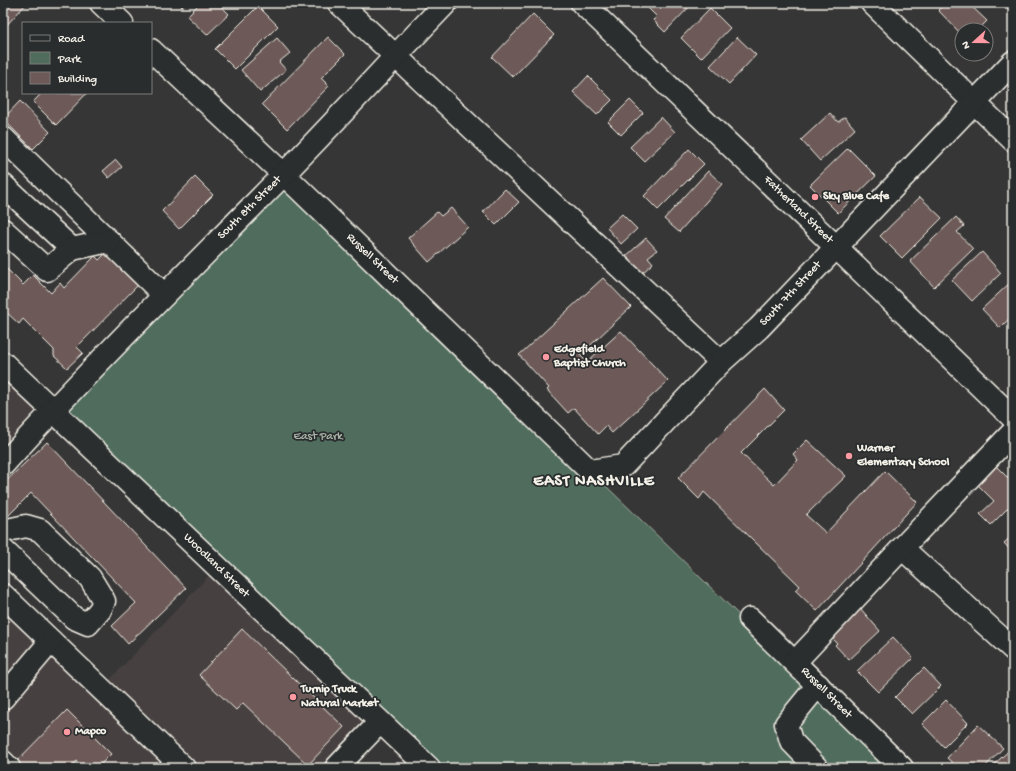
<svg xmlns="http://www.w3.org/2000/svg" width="1016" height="771" font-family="'Gochi Hand',sans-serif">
<rect width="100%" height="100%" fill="#373636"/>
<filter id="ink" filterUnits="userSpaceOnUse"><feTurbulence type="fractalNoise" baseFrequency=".025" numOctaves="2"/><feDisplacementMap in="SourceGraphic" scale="8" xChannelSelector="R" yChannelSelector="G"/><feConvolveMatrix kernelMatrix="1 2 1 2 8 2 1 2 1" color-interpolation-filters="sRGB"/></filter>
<g filter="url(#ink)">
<g fill="#474140">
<path d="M3,363l49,47 -49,55z"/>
<path d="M217,567l163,155 -44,46h-333v-172l98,93z"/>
</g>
<path fill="#506c5c" stroke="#a2aea2" d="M284,174l613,594h-472l-373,-358z"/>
<g fill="#6d5a58" stroke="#f4f1e8">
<path d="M3,3h24l-24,26z"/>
<path d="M178,3h8l-4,4z"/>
<path d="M200,3h18l11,11 -22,21 -20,-19z"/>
<path d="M649,3h44l-28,29 -12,-12 4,-3 -11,-11z"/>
<path d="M945,3h23l19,18 -9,9h-16v5l-24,-25z"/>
<path d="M258,6l20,20 -43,43 -20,-20z"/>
<path d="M710,8l20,20 -29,30 -20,-20z"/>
<path d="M533,14l21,21 -41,42 -21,-20z"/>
<path d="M328,37l17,17 -24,24 8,8 -42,43 -25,-25z"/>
<path d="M737,37l19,18 -27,29 -19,-18z"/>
<path d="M277,38l13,15 -11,9 7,8 -26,22 -19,-22z"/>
<path d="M588,76l24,24 -15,15 -24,-23z"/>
<path d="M42,93h45l-31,32 -23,-23z"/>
<path d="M630,100l13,13 -22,22 -13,-13z"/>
<path d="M20,101l30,31 -17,17 -30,-30z"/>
<path d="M830,113l8,9 7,-5 10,12 -35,32 -19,-21z"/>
<path d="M661,117l14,15 -31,29 -14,-14z"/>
<path d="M848,148l28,28 -38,37 -28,-28z"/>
<path d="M689,149l15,15 -46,46 -14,-14z"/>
<path d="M116,160l6,7 -13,11 -6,-7z"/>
<path d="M708,171l14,13 -43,48 -15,-13z"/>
<path d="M195,177l18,18 -34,34 -17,-18z"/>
<path d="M505,189l14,13 -23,23 -13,-13z"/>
<path d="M920,197l22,21 -40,40 -22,-22z"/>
<path d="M451,208l17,19 -39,35 -21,-24 29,-26 4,4z"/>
<path d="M622,214l15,15 -16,15 -14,-16z"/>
<path d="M956,217l8,9 -7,6 16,17 -39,38 -24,-26z"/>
<path d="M646,238l11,12 -9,7 5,6 -14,13 -15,-18z"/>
<path d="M107,252l32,32 -62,63 6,6 -16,15 -13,-12v-6l-31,-31 -4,5 -16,-15v-44l20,20 10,-10 18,18 9,-10 4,5 31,-32 4,4z"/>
<path d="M982,252l19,21 -29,28 -20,-21z"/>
<path d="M603,278l28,29 -51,48 7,7 34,-31 47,50 -56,52 -6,-7 -8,8 -24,-26 -6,5 -21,-23 2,-2 -30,-33z"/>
<path d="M1013,280v35l-13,13 -18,-19z"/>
<path d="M765,389l19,21 -43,43 33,32 24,-25 -5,-6 14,-14 39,36 -40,39 20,18 59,-62 32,31 -100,109 -22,-21 5,-4 -96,-94 -5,7 -21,-21z"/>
<path d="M47,442l139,146 -58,56 -16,-18 24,-23 -105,-110 -28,28v-37z"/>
<path d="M995,465l18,18v20l-22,22 -11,-11 14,-13 -18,-18z"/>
<path d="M1013,535v18l-9,-10z"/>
<path d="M860,608l20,23 -31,29 -14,-15 2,-2 -7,-7z"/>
<path d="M242,629l102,98 -36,38 -65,-62 -7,7 -37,-35z"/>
<path d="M893,637l20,21 -35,34 -21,-21z"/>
<path d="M924,668l17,18 -29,28 -17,-17z"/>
<path d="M946,700l22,23 -24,24 -22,-23z"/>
<path d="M67,710l44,44 -14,14h-13l-7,-7 -8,7h-59z"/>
<path d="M978,725l25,23 -19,20h-26l-11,-10z"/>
<path d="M1013,747v21h-23z"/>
</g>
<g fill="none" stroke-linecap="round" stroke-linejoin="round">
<defs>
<g id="minor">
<path d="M101,3l21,20"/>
<path d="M339,3l382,359"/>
<path d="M582,3l254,244 177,171"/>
<path d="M872,3l141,137"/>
<path d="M151,50l146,137 293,284 33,-5 98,-104 38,-34 254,-266"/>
<path d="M3,138l161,157"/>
<path d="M3,185l69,64"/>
<path d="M3,230l44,40 25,-21 37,-8"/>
<path d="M3,363l426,405"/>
<path d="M3,465c90,-100 185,-193 279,-289 56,-57 109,-116 164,-173"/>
<path d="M3,531l23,-5 14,4 50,48 14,23 -4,9 -12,14 -14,-6 -71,-68"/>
<path d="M902,548l111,101"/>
<path d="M3,595l181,173"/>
<path d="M750,619l152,149"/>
<path d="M795,662l107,-114 111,-116"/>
<path d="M3,698l48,-57"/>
<path d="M3,762l6,6"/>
<path d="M336,768l44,-46"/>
<path d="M817,768l-26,-27 -5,-17 32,-39"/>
</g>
</defs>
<use href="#minor" stroke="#f4f1e8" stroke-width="25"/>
<use href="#minor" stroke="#2a2d2e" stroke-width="22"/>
</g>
</g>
<g fill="#ff9aa2" stroke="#2a2d2e" stroke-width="1.5">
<circle cx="815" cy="197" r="4"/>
<circle cx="546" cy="357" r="4"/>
<circle cx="849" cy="456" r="4"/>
<circle cx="293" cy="697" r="4"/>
<circle cx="67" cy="732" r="4"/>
</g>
<g text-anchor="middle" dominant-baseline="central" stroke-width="3.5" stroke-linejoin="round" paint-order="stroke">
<g font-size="12" font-weight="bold" fill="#f4f1e8" stroke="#2a2d2e" text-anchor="start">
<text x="823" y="197">Sky Blue Cafe</text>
<text x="554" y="350">Edgefield<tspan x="554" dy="14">Baptist Church</tspan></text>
<text x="857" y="449">Warner<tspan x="857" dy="14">Elementary School</tspan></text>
<text x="301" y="690">Turnip Truck<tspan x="301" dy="14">Natural Market</tspan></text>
<text x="75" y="732">Mapco</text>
</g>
<g font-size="12" fill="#f4f1e8" stroke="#2a2d2e">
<text transform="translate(250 208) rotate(-45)">South 8th Street</text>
<text transform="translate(798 210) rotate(44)">Fatherland Street</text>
<text transform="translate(372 259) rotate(44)">Russell Street</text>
<text transform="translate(791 294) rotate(-47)">South 7th Street</text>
<text transform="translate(216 566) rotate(44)">Woodland Street</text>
<text transform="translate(826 693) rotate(45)">Russell Street</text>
</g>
<g font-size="12" fill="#aab5a9" stroke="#2a2d2e">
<text x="318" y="437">East Park</text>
</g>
<g font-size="16" font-weight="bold" letter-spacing="1" fill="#f4f1e8" stroke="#2a2d2e">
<text x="594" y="482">EAST NASHVILLE</text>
</g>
</g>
<rect width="1016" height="771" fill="none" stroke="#2a2d2e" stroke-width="16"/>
<rect x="8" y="8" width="1000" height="755" fill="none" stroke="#f4f1e8" stroke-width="1.5" filter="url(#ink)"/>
<rect x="22" y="22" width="130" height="72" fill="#2a2d2e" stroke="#7b7b78"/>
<rect x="30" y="35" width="20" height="6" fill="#2a2d2e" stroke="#7b7b78"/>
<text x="58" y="42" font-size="12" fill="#f4f1e8">Road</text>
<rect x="30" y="52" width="20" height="12" fill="#506c5c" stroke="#7b7b78"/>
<text x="58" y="62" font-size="12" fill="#f4f1e8">Park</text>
<rect x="30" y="72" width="20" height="12" fill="#6d5a58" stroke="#7b7b78"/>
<text x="58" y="82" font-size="12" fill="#f4f1e8">Building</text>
<g transform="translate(974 42) rotate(249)"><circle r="19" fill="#2a2d2e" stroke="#7b7b78"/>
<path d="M0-3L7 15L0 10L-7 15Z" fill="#ff9aa2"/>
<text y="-6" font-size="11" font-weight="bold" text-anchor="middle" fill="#f4f1e8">N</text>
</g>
</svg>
